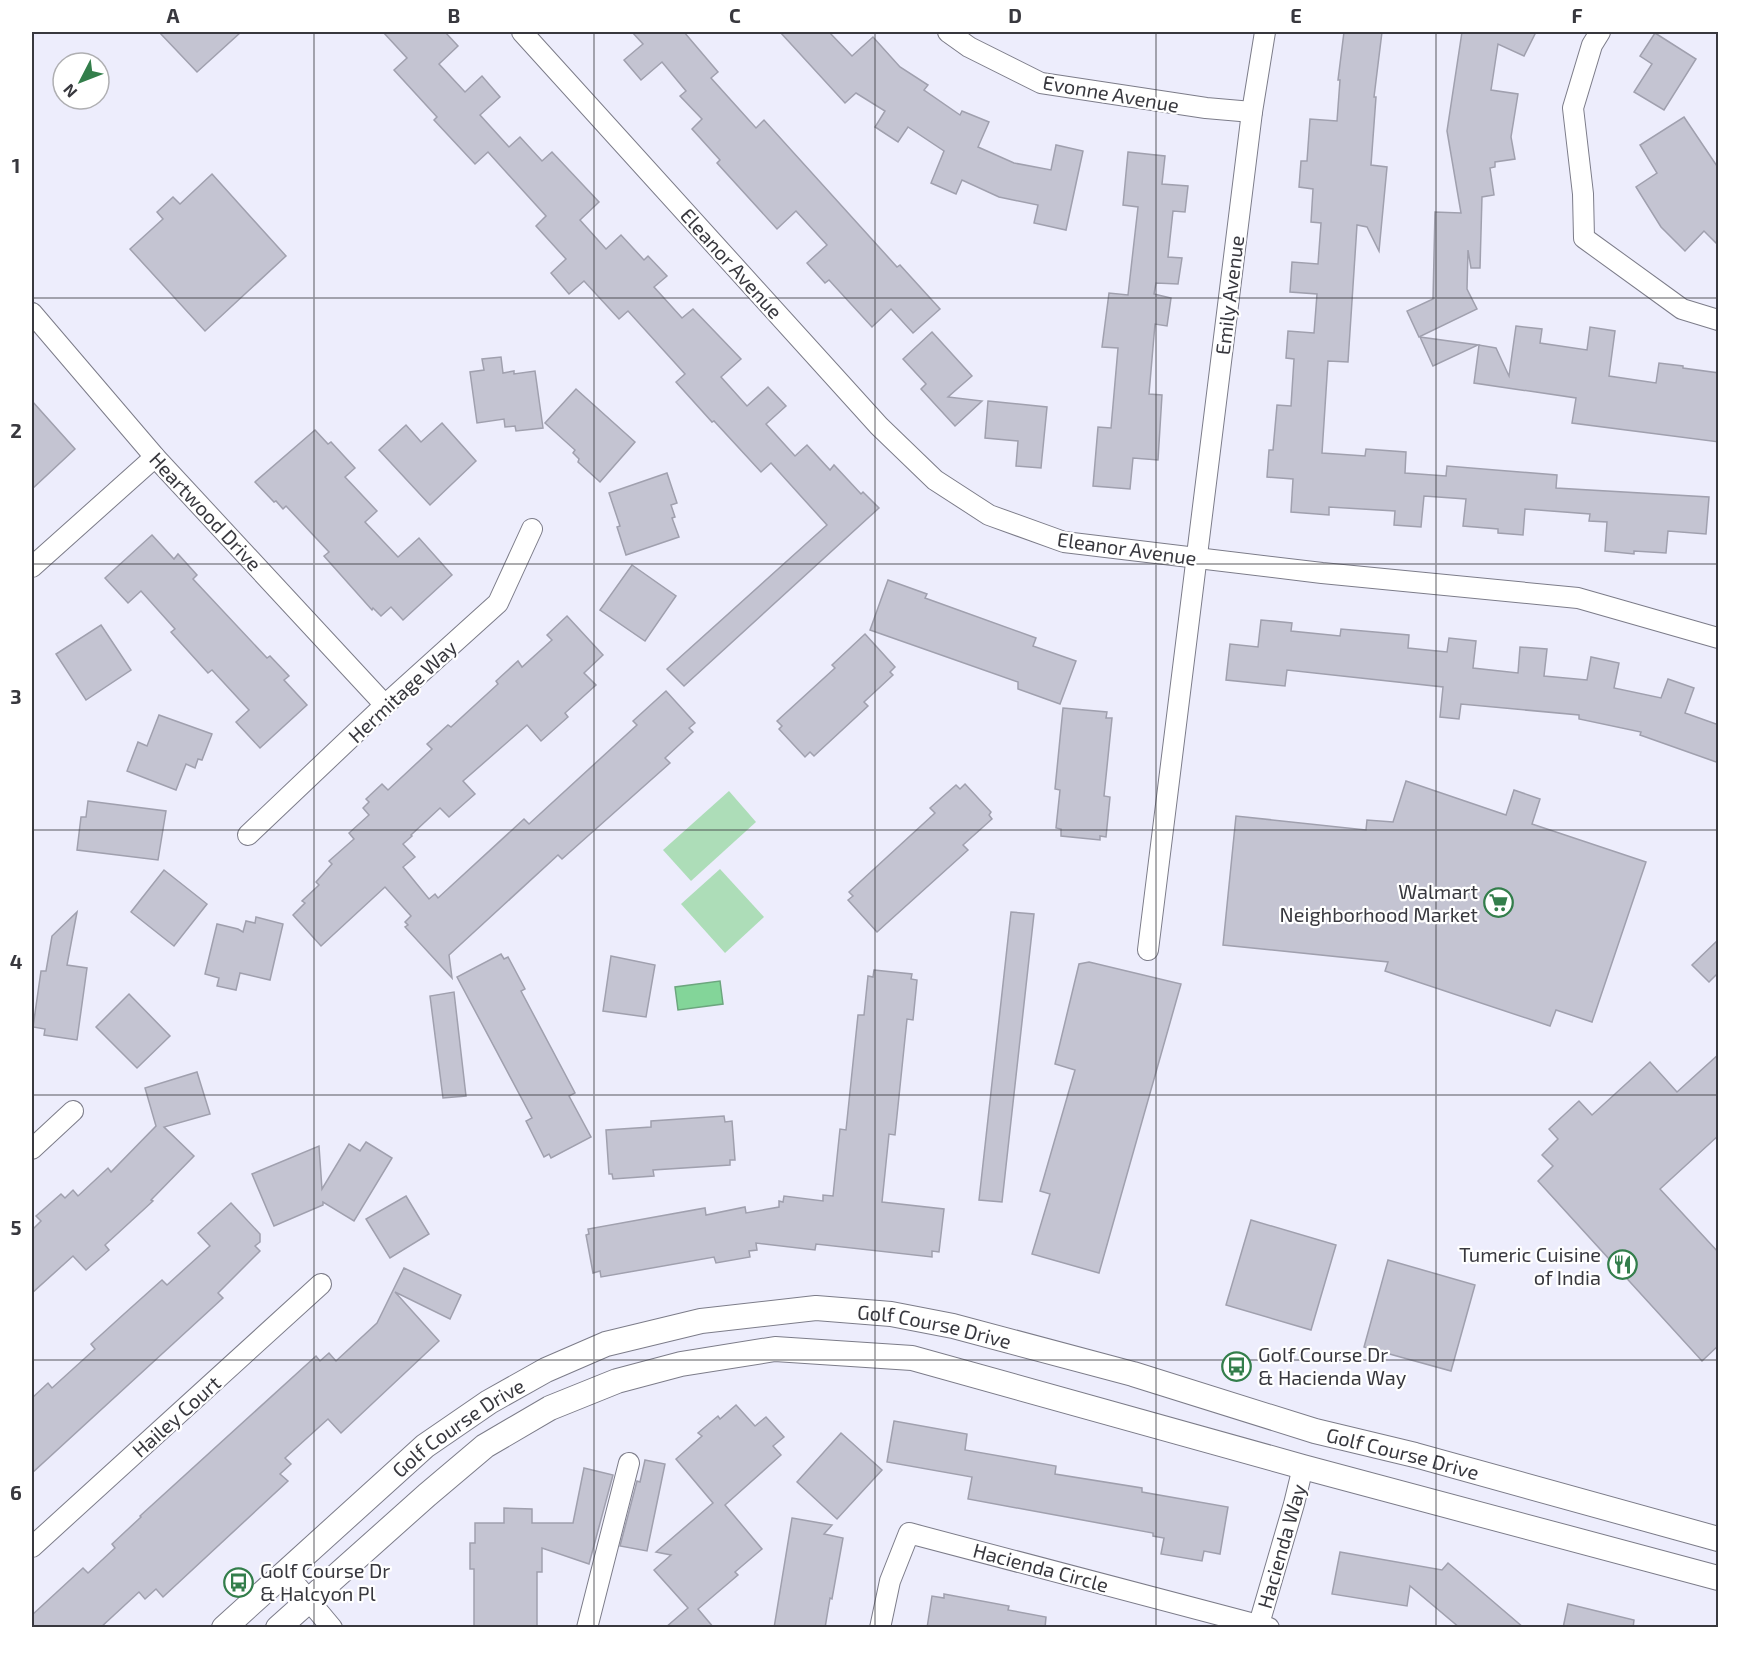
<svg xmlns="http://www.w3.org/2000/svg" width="1750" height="1659" font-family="'Exo 2',sans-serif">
<rect width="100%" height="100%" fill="#ededfc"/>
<g fill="#adddb8">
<path d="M729,791l27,31 -65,59 -28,-31z"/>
<path d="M720,869l44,48 -39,36 -44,-49z"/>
</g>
<path fill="#83d599" stroke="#6ca67e" stroke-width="1.5" d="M720,981l3,23 -45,6 -3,-23z"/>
<g fill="#c4c4d2" stroke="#a0a0ae" stroke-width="1.5">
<path d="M159,32h82l-44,40z"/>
<path d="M383,32h62l13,14 -19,18 26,28 17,-16 18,21 -20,18 29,32 11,-10 22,24 10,-9 47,50 -19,18 26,29 15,-14 23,25 4,-4 19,20 -13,11 28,31 11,-9 48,50 -20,18 26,29 21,-19 18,19 -20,18 29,32 12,-11 23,25 4,-5 27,29 2,-2 16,16 -195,178 -17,-17 160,-144 -56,-62 -10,9 -47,-51 -2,1 -36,-40 9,-8 -57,-63 -9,8 -35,-38 -15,13 -18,-21 15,-14 -30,-33 10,-10 -58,-64 -13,12 -41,-44 3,-3 -43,-47 13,-12z"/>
<path d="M632,32h52l34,40 -7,6 45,50 8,-8 133,147 3,-2 40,44 -27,24 -22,-24 -19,18 -43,-47 -4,3 -18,-20 20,-18 -31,-34 -19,18 -60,-66 3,-3 -28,-31 10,-10 -22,-23 6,-5 -24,-29 -21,18 -17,-20 19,-16z"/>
<path d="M780,32h49l23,24 21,-19 27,30 28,18 -4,5 36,25 2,-4 27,11 -11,25 36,16 37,7 5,-25 27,6 -17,79 -32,-7 4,-18 -39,-8 -37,-17 -6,14 -25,-11 13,-32 -36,-24 -10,15 -23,-15 10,-16 -29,-18 -11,10z"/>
<path d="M1344,32h38l-8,65h2l-5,68 16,2 -8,84 -12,-24 -10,-2 -9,137 -20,-1 -6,92 43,3 1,-7 40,3 -1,21 41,3 1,-10 110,9 -1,13 153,9 -3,37 -38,-3 -2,22 -32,-2v3l-29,-3 2,-29 -18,-1 1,-7 -65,-5 -2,26 -25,-2v-4l-35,-3 3,-27 -42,-3 -3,31 -27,-2 1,-14 -66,-4v8l-38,-3 2,-33 -26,-2 2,-27h4l4,-45 14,1 3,-47 -8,-1 2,-27 26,2 3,-39 -27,-2 2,-30 26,2 3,-41 -10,-1 2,-33 -14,-2 2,-26h6l3,-42 27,2 3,-41h-2z"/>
<path d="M1462,32h74l-12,24 -26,-12 -7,46 27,4 -7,43 4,22 -20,3v5l-5,1 4,27 -12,2 -2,71h-9l-3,-18 -1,39 10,20 -58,28 -12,-26 26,-12 2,-87 26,1 -14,-82z"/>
<path d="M1655,33l41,26 -32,51 -30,-18 18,-28 -12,-8z"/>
<path d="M1684,117l35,52v77l-15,-15 -19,20 -24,-24 -25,-40 21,-14 -17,-28z"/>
<path d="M1128,152l37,4 -3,28 26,2 -3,26 -12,-1 -5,46 14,1 -4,26 -22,-1 -2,11 17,4 -4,28 -12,-2 -6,70 13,1 -4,65 -25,-2 -3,31 -37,-3 5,-59 13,1 7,-80 -16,-1 7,-54 19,2 10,-88 -15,-2z"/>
<path d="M212,174l74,82 -81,75 -75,-82 33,-30 -6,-7 16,-15 7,7z"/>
<path d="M1516,326l26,3 -2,14 47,7 3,-23 25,4 -6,45 47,7 3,-20 24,3v2l36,5v69l-147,-19 4,-25 -102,-15 5,-38 17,3 13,28z"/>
<path d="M932,332l40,44 -24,21 34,4 -27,25 -34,-37 5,-5 -23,-25z"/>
<path d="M1420,337l58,8 -45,21z"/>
<path d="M501,357l2,16 11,-2v3l21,-3 8,57 -27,3 -1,-5 -10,1 -1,-8 -27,4 -7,-51 14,-2 -2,-11z"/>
<path d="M576,389l59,53 -35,40 -22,-20 1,-3 -6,-6 2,-3 -30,-27z"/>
<path d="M32,401l43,48 -43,40z"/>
<path d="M988,401l59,6 -6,61 -25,-2 2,-25 -33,-3z"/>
<path d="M442,423l34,38 -46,44 -51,-55 27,-25 15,17z"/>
<path d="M315,430l13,14 3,-2 24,26 -10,9 32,34 -12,11 33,35 21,-19 33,37 -49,45 -12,-13 -10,9 -8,-8 -1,2 -48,-54 5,-4 -43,-46 -3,3 -7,-8 -2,1 -19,-20z"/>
<path d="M667,473l10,30 -6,2 4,12 -3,1 7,19 -53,18 -9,-28 3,-1 -11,-33z"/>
<path d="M152,535l22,24 4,-5 19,21 -4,4 74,79 3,-2 19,20 -5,4 23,25 -47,43 -24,-26 13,-12 -37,-40 -4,3 -37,-41 4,-3 -34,-38 -13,12 -23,-25z"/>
<path d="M632,565l44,31 -31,45 -45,-31z"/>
<path d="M888,580l39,14 -2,4 111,40 -3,8 43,15 -16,43 -42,-15v-7l-148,-52z"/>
<path d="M567,616l36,39 -19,18 12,12 -31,28 3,4 -27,24 -14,-16 -64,56 12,13 -26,23 -9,-9 -29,27 1,1 -9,8 12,13 -12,10 26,32 6,-5 3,4 86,-79 5,5 108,-99 -4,-4 33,-30 29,32 -6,5 4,4 -28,26 5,5 -108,96 -4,-4 -109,100 3,23 -47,-51 3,-2 -3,-3 6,-6 -26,-29 -64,59 -28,-31 12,-12 -3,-2 17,-16 -3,-3 16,-18 -3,-3 25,-22 -5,-6 20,-18 -6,-7 6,-6 -3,-3 16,-15 6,6 44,-41 -5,-5 21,-19 3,2 47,-43 -2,-3 22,-20 4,6 30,-27 -5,-5z"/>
<path d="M1261,620l31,3 -1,8 49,5 1,-7 68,6 -1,13 39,4 2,-14 27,3 -3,27 45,5 2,-26 27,2 -3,27 43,4 4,-23 28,6 -5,25 47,10 7,-19 26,9 -9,25 34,12v38l-79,-28 1,-3 -62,-13v-4l-118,-11 -2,15 -19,-2 3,-30 -156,-17 -2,16 -59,-6 4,-36 28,3z"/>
<path d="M101,625l30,45 -45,30 -30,-46z"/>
<path d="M865,634l30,33 -5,5 3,3 -29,27 4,4 -54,50 -4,-4 -5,5 -26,-28 3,-3 -5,-5 58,-53 -3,-3z"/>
<path d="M1063,708l44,4 -1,6h6l-8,78 6,1 -4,40 -6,-1v4l-39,-4v-7l-5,-1 4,-38 -5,-1z"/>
<path d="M159,715l53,19 -10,26 -4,-1 -3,9 -9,-4 -10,26 -49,-19 11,-29 9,4z"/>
<path d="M1406,781l100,34 8,-25 26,9 -8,25 114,38 -54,160 -36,-12 -6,16 -165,-55 3,-9 -165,-17 13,-129 130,14 1,-10 26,2z"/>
<path d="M965,784l26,28 -2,3 3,4 -29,26 5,5 -91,82 -29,-32 5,-4 -4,-4 86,-79 -5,-5 26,-23 4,4z"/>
<path d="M88,801l78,10 -8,49 -81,-10 4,-33h5z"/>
<path d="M164,870l43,34 -33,42 -43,-34z"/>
<path d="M77,912l-10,53 20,3 -10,72 -33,-5 1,-6 -12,-2 8,-56h5l6,-35z"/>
<path d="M1011,912l23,2 -32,288 -23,-2z"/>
<path d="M256,917l27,7 -13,56 -30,-7 -4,17 -19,-4 2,-8 -14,-4 12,-50 21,5 5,3 3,-11 9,2z"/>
<path d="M1719,939v33l-10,10 -17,-17z"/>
<path d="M501,954l3,5 4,-2 17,32 -4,2 54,102 -6,3 22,41 -40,21 -2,-4 -5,3 -18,-36 6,-3 -75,-141z"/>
<path d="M611,956l44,9 -9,52 -43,-6z"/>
<path d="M1089,962l92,22 -82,289 -67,-19 18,-60 -10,-3 35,-121 -20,-6 24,-100z"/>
<path d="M874,970l38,4 -1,5 6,1 -4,40 -6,-1 -12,116 -6,-1 -7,68 62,7 -5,43 -7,-1v6l-116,-13 -1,6 -59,-7 1,7 -8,1 1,6 -34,6 -2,-6 -113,20 -1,-6 -7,2 -7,-38 3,-1 -1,-5 117,-21 1,7 39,-8 1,6 33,-6v-6l4,1 1,-6 39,5v-6l10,1 7,-67 6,1 12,-115h6l4,-39 5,1z"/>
<path d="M454,992l12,104 -23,2 -13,-102z"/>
<path d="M129,994l41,42 -33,32 -41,-41z"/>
<path d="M1719,1054v81l-59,54 59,64v92l-17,16 -164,-180 15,-15 -11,-11 16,-16 -9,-10 30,-28 13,14 58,-53 27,30z"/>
<path d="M197,1072l13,42 -46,13 30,29 -43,44 2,1 -48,44 4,5 -23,20 -13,-14 -41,37v-63l9,-9 -5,-5 25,-22 4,4 8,-8 5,6 30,-28 3,4 45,-46 -11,-38z"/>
<path d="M724,1116l1,6 7,-1 3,39h-5v5l-77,5 1,6 -41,3 -1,-5h-3l-3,-44 45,-3v-6z"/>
<path d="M366,1142l26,16 -38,63 -31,-19v3l-49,21 -22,-52 67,-28 3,43 27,-45 11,7z"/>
<path d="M406,1196l23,38 -39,24 -24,-39z"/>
<path d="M231,1203l29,31v8l-5,4 5,5 -42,42 5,5 -191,175v-75l16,-15 4,5 43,-39 -4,-5 33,-30 38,-34 5,5 43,-39 -12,-13z"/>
<path d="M1251,1220l85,25 -25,85 -85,-25z"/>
<path d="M1388,1260l87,25 -24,86 -87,-24z"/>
<path d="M404,1268l57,27 -11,24 -55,-27 44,49 -98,92 -13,-14 -43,39 6,6 -11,10 8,7 -125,116 -7,-8 -11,10 -6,-7 -39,36h-68v-13l51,-47 5,5 27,-25 -3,-4 29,-27 -1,-1 176,-160 4,5 9,-8 7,8 41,-38z"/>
<path d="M736,1405l19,21 11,-9 18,20 -11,9 8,9 -56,50 37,44 -27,23 3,3 -40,34 16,19h-49l23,-20 -34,-38 17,-15 -15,-3 57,-49 -37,-44 26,-23 -4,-3 20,-17 2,3z"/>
<path d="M894,1421l73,13 -2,16 91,16 -1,8 87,14v4l86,15 -8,47 -16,-3 -2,10 -41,-7 3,-16 -11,-2v-3l-185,-34 4,-22 -85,-15z"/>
<path d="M841,1433l41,37 -45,49 -40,-37z"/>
<path d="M645,1460l20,4 -18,87 -27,-5 17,-65 3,1z"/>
<path d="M584,1468l29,7 -24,89 -47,-16v24h-5v56h-63v-59h-4v-26h5v-20h29v-15l28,1v14h41z"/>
<path d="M792,1518l40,7 -8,9 19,4 -11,61 -2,-1 -5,30h-51z"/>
<path d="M1340,1552l102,18 6,-7 76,65h-64l-50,-42 -3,20 -75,-12z"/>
<path d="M944,1594l65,12 -1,4 38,7 -1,11h-118l5,-32 12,2z"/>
<path d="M1568,1604l66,16 -1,8h-70z"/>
</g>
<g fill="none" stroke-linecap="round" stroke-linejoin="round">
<defs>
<g id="minor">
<path d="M522,32l357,394 56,54 54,35 75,27 258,31 256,25 140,40"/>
<path d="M948,32l21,15 72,36 165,25 46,4"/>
<path d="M1600,32l-8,13 -19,63 10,86 1,44 98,71 36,11"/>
<path d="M32,313l123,144 230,248"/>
<path d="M32,567l123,-110"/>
<path d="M248,835l137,-130 113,-102 34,-74"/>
<path d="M1148,950l104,-838 13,-80"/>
<path d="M32,1149l41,-38"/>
<path d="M32,1547l289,-263"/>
<path d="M286,1573l46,55"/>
<path d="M1259,1624l35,-120 9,-37"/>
<path d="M587,1628l42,-165"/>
<path d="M880,1628l10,-47 19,-48 360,95"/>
</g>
<g id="tertiary">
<path id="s1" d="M224,1628l201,-182 64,-44 57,-32 60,-26 95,-23 115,-13 75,6 62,12 180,48 182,57 100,24 303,84"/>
<path d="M278,1628l149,-133 58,-49 65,-38 67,-27 64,-17 94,-15 137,9 391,109 415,111"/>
</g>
</defs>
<use href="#minor" stroke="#7c7c89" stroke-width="22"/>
<use href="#tertiary" stroke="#7c7c89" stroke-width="26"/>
<use href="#minor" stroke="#fff" stroke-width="20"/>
<use href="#tertiary" stroke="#fff" stroke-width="24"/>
</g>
<path fill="none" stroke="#38383e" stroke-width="1.5" stroke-opacity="0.55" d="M314,32v1596M594,32v1596M875,32v1596M1156,32v1596M1436,32v1596M32,298h1686M32,564h1686M32,830h1686M32,1095h1686M32,1360h1686"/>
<defs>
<symbol id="supermarket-ring" viewBox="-11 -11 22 22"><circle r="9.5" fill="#fff" stroke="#337e4b" stroke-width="1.5"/><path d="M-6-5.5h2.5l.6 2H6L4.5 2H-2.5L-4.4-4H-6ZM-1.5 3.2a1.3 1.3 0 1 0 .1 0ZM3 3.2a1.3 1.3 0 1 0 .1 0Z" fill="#337e4b"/></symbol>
<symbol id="restaurant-ring" viewBox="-11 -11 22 22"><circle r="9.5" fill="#fff" stroke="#337e4b" stroke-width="1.5"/><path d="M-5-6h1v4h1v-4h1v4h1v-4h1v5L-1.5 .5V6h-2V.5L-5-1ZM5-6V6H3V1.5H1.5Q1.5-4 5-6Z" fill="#337e4b"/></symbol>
<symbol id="bus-ring" viewBox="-11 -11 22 22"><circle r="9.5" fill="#fff" stroke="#337e4b" stroke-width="1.5"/><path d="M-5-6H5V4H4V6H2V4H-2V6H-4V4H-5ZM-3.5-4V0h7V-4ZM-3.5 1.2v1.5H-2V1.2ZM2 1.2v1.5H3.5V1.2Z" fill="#337e4b"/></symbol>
</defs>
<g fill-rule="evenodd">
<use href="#supermarket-ring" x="1482" y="886" width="33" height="33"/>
<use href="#restaurant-ring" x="1606" y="1248" width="33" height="33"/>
<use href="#bus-ring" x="1220" y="1350" width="33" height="33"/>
<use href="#bus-ring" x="222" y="1566" width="33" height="33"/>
</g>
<g text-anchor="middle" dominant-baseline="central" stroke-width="4.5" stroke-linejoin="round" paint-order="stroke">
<g font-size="20" fill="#38383e" stroke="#fff">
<text transform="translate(1111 93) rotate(10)">Evonne Avenue</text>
<text transform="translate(732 263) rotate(48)">Eleanor Avenue</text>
<text transform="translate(1229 295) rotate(-83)">Emily Avenue</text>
<text transform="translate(206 511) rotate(47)">Heartwood Drive</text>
<text transform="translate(1127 548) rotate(8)">Eleanor Avenue</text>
<text transform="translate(402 691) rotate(-43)">Hermitage Way</text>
<text stroke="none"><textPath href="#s1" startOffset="813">Golf Course Drive</textPath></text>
<text transform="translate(176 1416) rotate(-42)">Hailey Court</text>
<text stroke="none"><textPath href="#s1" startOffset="309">Golf Course Drive</textPath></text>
<text stroke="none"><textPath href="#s1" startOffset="1299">Golf Course Drive</textPath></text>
<text transform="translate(1281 1546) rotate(-74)">Hacienda Way</text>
<text transform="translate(1041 1567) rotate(15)">Hacienda Circle</text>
</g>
<g font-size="20" fill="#38383e" stroke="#fff" text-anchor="end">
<text x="1478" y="891">Walmart<tspan x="1478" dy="23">Neighborhood Market</tspan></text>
<text x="1601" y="1254">Tumeric Cuisine<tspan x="1601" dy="23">of India</tspan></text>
<text x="1258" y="1354" text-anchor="start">Golf Course Dr<tspan x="1258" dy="23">&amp; Hacienda Way</tspan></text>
<text x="260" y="1570" text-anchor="start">Golf Course Dr<tspan x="260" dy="23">&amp; Halcyon Pl</tspan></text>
</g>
</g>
<rect width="1750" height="1659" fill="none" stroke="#ffffff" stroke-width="66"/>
<g transform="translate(81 81) rotate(228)"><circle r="28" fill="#ffffff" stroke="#afafb2" stroke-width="1.5"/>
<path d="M0-4.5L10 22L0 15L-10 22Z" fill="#337e4b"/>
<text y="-9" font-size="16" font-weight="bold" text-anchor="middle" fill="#38383e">N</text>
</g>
<rect x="33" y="33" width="1684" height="1593" fill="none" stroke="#38383e" stroke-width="2"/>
<g font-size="20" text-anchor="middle" font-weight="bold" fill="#38383e">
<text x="173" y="23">A</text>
<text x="454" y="23">B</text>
<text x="735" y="23">C</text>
<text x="1015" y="23">D</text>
<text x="1296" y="23">E</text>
<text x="1577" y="23">F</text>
<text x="16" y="173">1</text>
<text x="16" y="438">2</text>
<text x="16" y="704">3</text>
<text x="16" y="969">4</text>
<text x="16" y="1235">5</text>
<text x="16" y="1500">6</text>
</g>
</svg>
